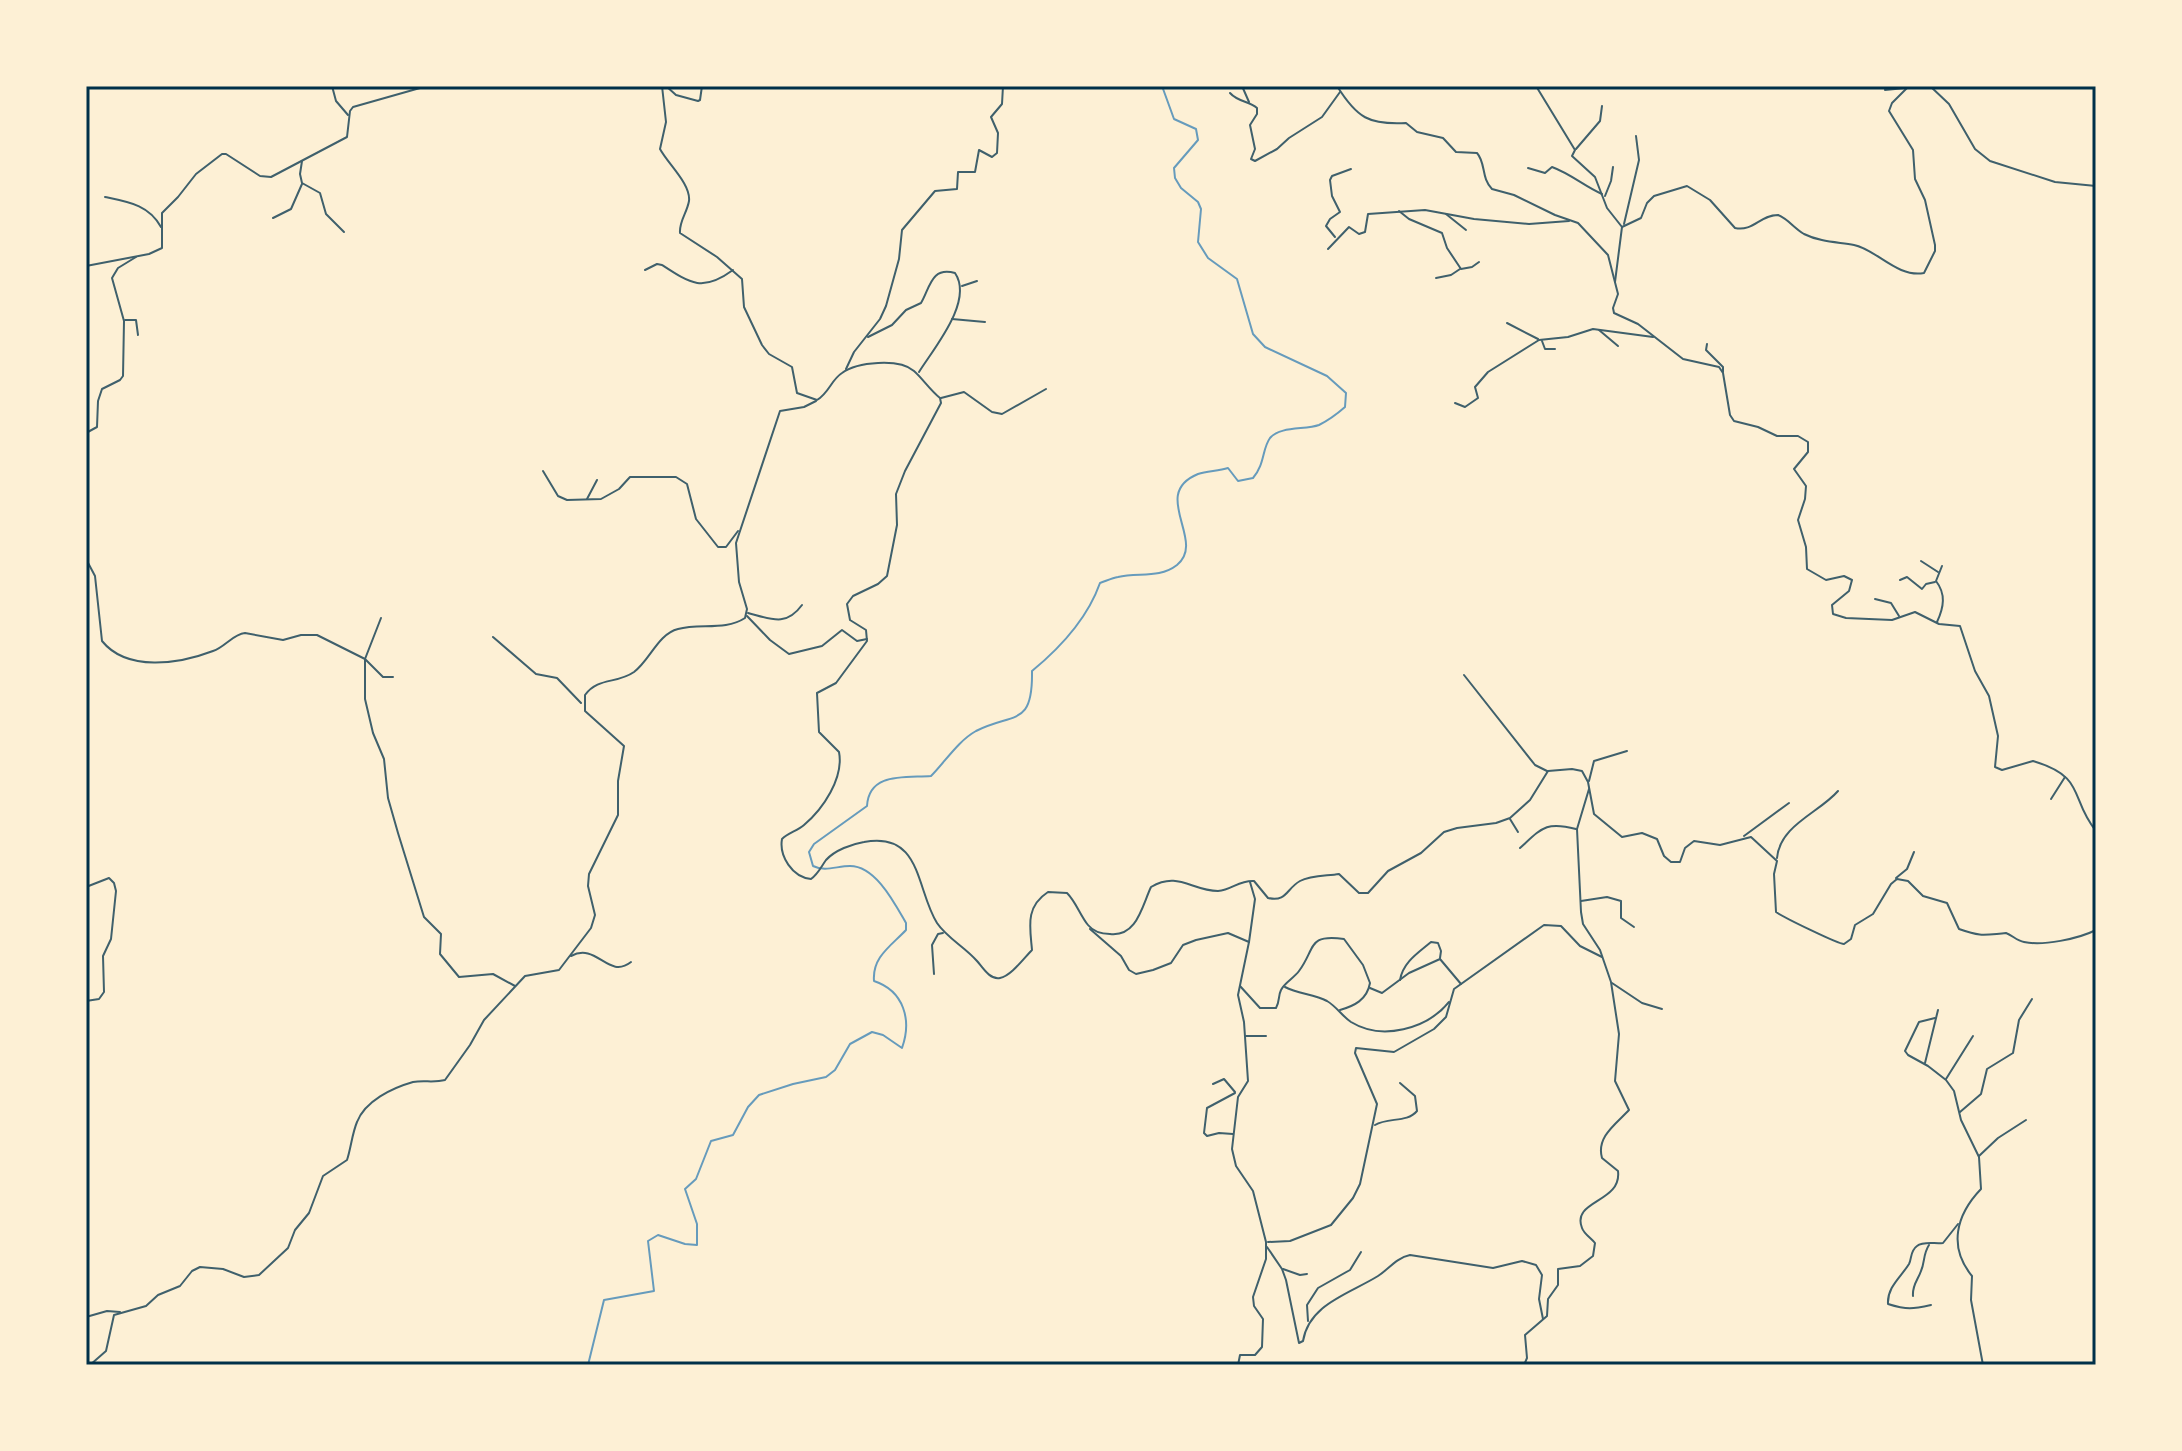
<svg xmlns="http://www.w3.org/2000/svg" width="2182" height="1451" font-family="Merriweather,serif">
<rect width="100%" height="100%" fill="#fdf0d5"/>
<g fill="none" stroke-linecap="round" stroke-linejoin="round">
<path stroke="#669bbc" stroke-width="2" d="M588,1365l16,-65 50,-9 -6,-50 10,-6 27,9 12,1v-21l-12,-35 11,-10 15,-38 22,-6 15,-28 11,-12 34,-11 33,-7 9,-7 15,-26 22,-12 11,3 19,13c10,-28 2,-57 -28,-67 -2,-24 17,-35 32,-51v-7c-11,-19 -30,-57 -56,-57 -13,0 -25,6 -37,0l-4,-14 5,-8 53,-38c2,-34 38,-28 64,-30 14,-14 27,-35 45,-45 37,-19 57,-3 56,-60 28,-23 56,-54 68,-88 6,-2 12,-5 18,-6 20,-5 41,2 59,-12 30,-24 -28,-71 21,-91 9,-3 20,-3 30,-6l10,13 15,-3c12,-14 9,-29 17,-40 10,-12 35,-8 49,-13 10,-5 18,-11 26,-18l1,-14 -19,-17 -62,-29 -12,-13 -16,-55 -29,-21 -10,-16 3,-33 -3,-7 -17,-14 -6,-10 -1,-10 24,-28 -2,-11 -22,-10 -12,-33"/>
<g stroke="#3f606c" stroke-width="2">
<path d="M332,86l4,15 12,14"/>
<path d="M666,86l10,9 22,6 2,-1 2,-14"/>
<path d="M1242,86l7,16"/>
<path d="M1337,86c20,32 32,39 69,37l11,9 26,6 13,14 21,1c9,10 4,25 15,36l22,6 41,20 23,8 30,32 10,39 -5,14 1,5 24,11 45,35 36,8 4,6 7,42 4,6 24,6 19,9h21l10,6v10l-14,17 12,17 -1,13 -7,21 8,27 1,22 19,11 18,-4 8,4 -3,11 -17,14 1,9 13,4 46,2 23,-8 24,12 21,2 15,45 14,25 9,40 -3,31 7,3 31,-9c54,16 36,37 63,70"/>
<path d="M1536,86l39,64 -3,6 23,21 12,31 15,19 -7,55"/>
<path d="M1886,86l-1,4 20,-2"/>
<path d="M1930,86l19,18 26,45 15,12 65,21 41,4"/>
<path d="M1230,93c8,9 19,8 27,15v6l-7,11 5,24 -4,10 4,2 22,-12 12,-11 33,-21 18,-25"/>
<path d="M1576,149l24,-28 2,-15"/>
<path d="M302,161l-2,13 2,9 18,10 6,21 18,18"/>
<path d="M1528,168l17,5 7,-6c19,7 32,19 50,27"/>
<path d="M1605,196l6,-15 2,-14"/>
<path d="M105,197c24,5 44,8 56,30"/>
<path d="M1399,211l10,8 33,14 5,15 14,21 11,-2 7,-5"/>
<path d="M1446,214l20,16"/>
<path d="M273,218l18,-9 11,-25"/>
<path d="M1624,224l15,-64 -3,-24"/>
<path d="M1622,227l19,-9 6,-15 7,-7 33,-10 23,14 25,28c18,4 25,-13 43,-13 10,4 16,13 26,19 16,8 33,8 50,11 22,4 43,33 70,28l11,-22v-6l-10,-45 -10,-21 -2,-29 -24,-39 3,-8 17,-17"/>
<path d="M1335,237l-9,-11 4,-7 10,-7 -8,-16 -2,-16 2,-4 19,-7"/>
<path d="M1328,249l21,-22 10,7 6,-2 3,-18 57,-4 49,9 55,5 40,-3"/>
<path d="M645,270l12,-6 5,1c29,19 41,27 71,5"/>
<path d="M1436,278l15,-3 9,-6"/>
<path d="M962,286l15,-5"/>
<path d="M952,319l33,3"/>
<path d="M125,320h11l2,15"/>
<path d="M1507,323l31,16"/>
<path d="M1599,330l19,16"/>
<path d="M868,337l24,-12 14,-15 15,-7c9,-15 10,-37 34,-30 19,28 -21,75 -36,99"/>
<path d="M1542,341l3,8h10"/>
<path d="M1707,344l-1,6 17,17v5"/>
<path d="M846,369l8,-17 26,-33 6,-13 13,-47 3,-29 33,-39 22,-2 1,-17h17l4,-22 13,7 5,-4 1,-20 -7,-16 11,-13 1,-18"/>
<path d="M941,398l23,-6 28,20 10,2 44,-25"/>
<path d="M1455,403l10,4 13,-9 -3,-11 13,-15 51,-32 29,-3 25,-8 60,8"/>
<path d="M86,433l11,-6 1,-26 4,-12 18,-9 3,-4 1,-55 -12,-43 6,-10 18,-11"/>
<path d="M543,471l15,25 9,4 34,-1 18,-10 11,-12h46l11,7 9,35 22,28h8l12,-16"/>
<path d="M587,499l10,-19"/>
<path d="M86,559l9,17 7,65c25,31 77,23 111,10 12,-4 20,-17 32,-18l38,7 18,-5h16l48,24v40l8,34 11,26 4,39 10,35 26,84 17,17 -1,20 19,23 34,-3 22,12"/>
<path d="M1921,561l17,11"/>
<path d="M1900,580l7,-3 15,12 4,-5 9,-2"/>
<path d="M1875,599l16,4 8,13"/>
<path d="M748,613c23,6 38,14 54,-8"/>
<path d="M747,616l23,24 19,14 33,-8 20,-16 15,11 10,-2"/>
<path d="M381,618l-16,41 18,18h10"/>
<path d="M1937,622c7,-15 9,-28 -1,-41l6,-15"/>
<path d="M493,637l43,37 21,4 24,25"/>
<path d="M1464,675l71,90 12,6"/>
<path d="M1589,781l5,-20 33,-10"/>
<path d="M2051,799l14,-22"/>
<path d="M1510,819l8,13"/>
<path d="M1744,836l45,-33"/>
<path d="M1520,848c22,-20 26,-27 56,-19"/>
<path d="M1777,858c3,-33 42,-45 61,-67"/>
<path d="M1896,878l11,-9 7,-17"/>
<path d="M86,887l23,-9 5,5 2,8 -5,48 -8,17 1,36 -5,7 -13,2"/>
<path d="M1581,901l26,-4 14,4v17l13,9"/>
<path d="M1090,929l31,27 8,14 7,4 17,-4 18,-7 12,-18 13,-5 32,-7 21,9 -11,53 6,27 4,59 -10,16 -6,52 4,17 17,25 13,51v17l-13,38 1,9 9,13 -1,28 -7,8h-15l-2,10"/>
<path d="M1249,942l6,-43 -5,-17"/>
<path d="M571,956c26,-14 37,24 60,6"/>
<path d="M934,974l-2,-29 6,-11 5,-1"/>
<path d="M1400,980c3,-18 18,-27 31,-38l7,1 3,8 -1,7"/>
<path d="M1612,983l30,20 20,6"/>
<path d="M1240,986l20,22h16c4,-7 2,-12 5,-18 3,-7 13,-12 18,-19 17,-23 8,-37 45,-32l19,26 7,18c-3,17 -16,23 -30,27"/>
<path d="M1285,987c13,7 29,7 42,14 10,6 15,15 24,21 31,19 76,7 98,-20"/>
<path d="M1370,988l12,5 27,-20 31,-14 21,25"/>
<path d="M1935,1018l-16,4 -14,29 3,4 20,11 18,14 8,11 7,29 18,37 2,32c-25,26 -33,58 -9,87l-1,24 12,65"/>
<path d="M1246,1036h20"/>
<path d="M1925,1063l13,-53"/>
<path d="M1946,1079l27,-43"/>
<path d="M1213,1084l11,-5 11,13"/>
<path d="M1960,1112l21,-18 6,-25 26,-16 6,-33 13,-21"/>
<path d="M1375,1125c13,-8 32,-2 42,-14l-2,-15 -15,-13"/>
<path d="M1233,1134l-14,-1 -12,3 -3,-3 3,-25 28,-15"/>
<path d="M1979,1156l19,-18 28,-18"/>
<path d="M1268,1242l22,-1 41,-16 22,-27 7,-14 17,-80 -22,-51 1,-5 38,4 40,-23 12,-12 8,-28 90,-64 17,1 19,20 22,11"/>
<path d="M1267,1247l15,22 4,11 13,63 4,-2c6,-37 46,-47 75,-65 11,-7 18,-18 32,-21l83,13 29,-7 14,4 6,10 -3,24 4,20"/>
<path d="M1283,1269l17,6 7,-1"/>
<path d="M1913,1296c-1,-11 5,-16 8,-25 4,-9 2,-17 8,-26"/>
<path d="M1931,1305c-18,4 -24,5 -43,-1 -1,-17 13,-27 21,-40 3,-6 1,-13 8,-18 6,-5 18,-2 26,-3l15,-19"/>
<path d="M86,1317l21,-6 13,1"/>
<path d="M1308,1321l-1,-16 11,-17 32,-18 11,-18"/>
<path d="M90,1365l16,-14 8,-36 32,-9 12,-11 22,-9 12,-15 8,-4 23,2 21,8 15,-2 29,-27 7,-18 14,-17 14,-37 24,-16c4,-12 5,-26 10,-38 8,-21 35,-34 56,-40 11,-2 21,1 32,-2l25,-35 14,-25 41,-44 34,-6 32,-42 4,-13 -7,-29 1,-12 29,-59v-34l6,-35 -39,-35v-16c13,-18 32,-11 49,-23 16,-12 24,-38 44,-43 22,-6 47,2 67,-11l2,-9 -8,-27 -3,-39 44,-132 24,-4 12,-6"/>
<path d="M1524,1365l3,-7 -2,-23 22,-19 1,-17 10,-14v-16l22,-3 13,-10 2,-13c-4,-5 -11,-9 -13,-15 -11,-28 40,-25 36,-57l-16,-13c-6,-21 14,-34 27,-48l-14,-29 4,-47 -8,-52 -11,-32 -17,-26 -2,-12 -4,-83 12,-40"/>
</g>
<g stroke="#3f606c" stroke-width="2">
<path d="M662,86l4,36 -6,27c8,15 31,35 29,52 -2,12 -10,20 -9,32l37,24 25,22 2,28 18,38 7,9 23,13 5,26 20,7c12,-7 14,-20 25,-27 15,-11 57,-15 72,-2 9,8 16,19 26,27l1,5 -36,68 -9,23 1,31 -10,51 -9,8 -25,12 -6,8 3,16 16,10 1,11 -31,42 -19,10 2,39 20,20c5,26 -16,57 -35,73 -7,6 -16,8 -22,14 -3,17 10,38 29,40 7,-5 10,-12 15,-19 9,-10 26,-16 38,-18 58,-11 52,48 73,81 10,15 28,24 40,38 6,7 13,19 23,17 11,-2 24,-20 32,-28 -2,-23 -7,-43 16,-58l19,1c9,9 13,22 21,32 5,6 14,9 22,9 27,3 32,-28 41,-47 27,-16 41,4 67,4 14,-1 21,-11 36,-10l14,17c19,4 18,-9 32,-17 11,-6 27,-5 39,-7l20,19h9l20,-22 33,-18 23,-21 13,-4 39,-5 14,-5 20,-18 18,-29 24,-2 10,2 6,11 6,32 28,23 20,-4 15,6 7,17 7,6h9l5,-14 9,-7 26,4 31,-8 26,24 -3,13 2,38c7,5 62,32 68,32l7,-5 4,-14 18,-11 18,-30 6,-5 11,2 15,15 24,7 12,26c23,8 24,6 47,4 6,2 11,8 18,9 19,4 54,-3 72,-12"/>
<path d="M86,266l63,-12 13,-6v-35l16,-16 18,-23 26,-20h4l34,22 11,1 76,-40 3,-26 3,-4 74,-21"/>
</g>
</g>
<rect width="2182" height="1451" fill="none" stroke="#fdf0d5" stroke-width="176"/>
<rect x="88" y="88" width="2006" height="1275" fill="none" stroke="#003049" stroke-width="3"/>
</svg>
